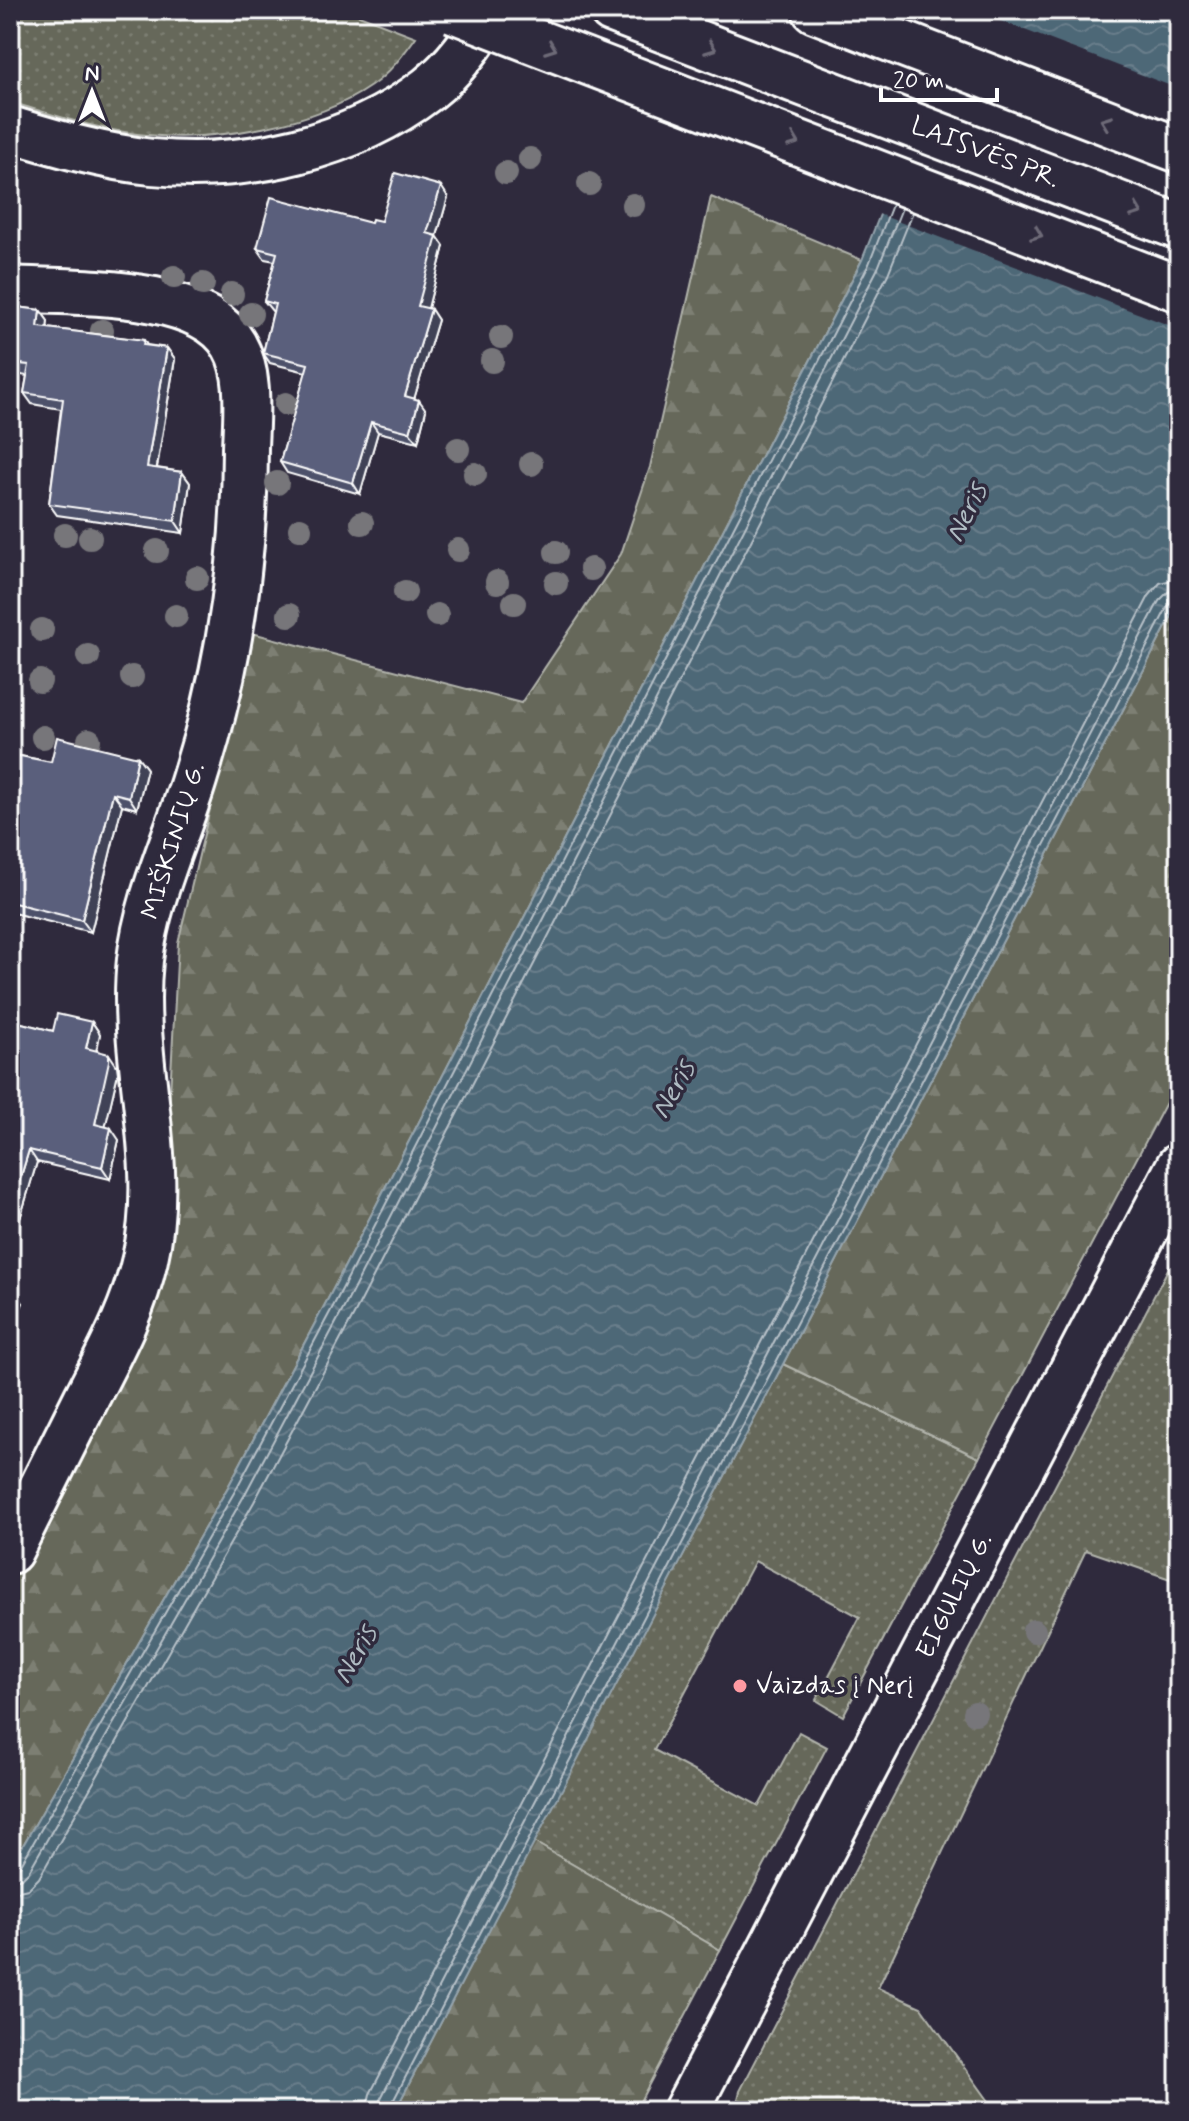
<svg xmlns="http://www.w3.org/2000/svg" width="1189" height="2121" font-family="Mynerve,sans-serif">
<defs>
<pattern id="grass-dots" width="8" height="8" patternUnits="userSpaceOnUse" patternTransform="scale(2)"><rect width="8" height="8" fill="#66685a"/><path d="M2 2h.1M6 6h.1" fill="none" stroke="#7d7f73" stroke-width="1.8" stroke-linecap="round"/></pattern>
<pattern id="forest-firs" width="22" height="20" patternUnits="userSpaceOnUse" patternTransform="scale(2)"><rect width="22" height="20" fill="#66685a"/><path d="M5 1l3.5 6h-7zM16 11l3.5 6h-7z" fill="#7d7f73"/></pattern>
<pattern id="water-waves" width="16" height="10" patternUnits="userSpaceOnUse" patternTransform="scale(2)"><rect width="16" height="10" fill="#4e6777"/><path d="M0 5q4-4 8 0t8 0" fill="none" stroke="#697e8b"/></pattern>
</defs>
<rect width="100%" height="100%" fill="#2f2a3d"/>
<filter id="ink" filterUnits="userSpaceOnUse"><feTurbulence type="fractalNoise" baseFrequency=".0125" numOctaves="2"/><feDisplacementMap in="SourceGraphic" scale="16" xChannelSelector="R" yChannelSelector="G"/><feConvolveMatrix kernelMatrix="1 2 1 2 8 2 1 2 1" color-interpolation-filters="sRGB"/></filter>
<g filter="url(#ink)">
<g fill="url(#grass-dots)" stroke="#b2b4ac" stroke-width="2">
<path d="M10,10h336l70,27c-13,18 -26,36 -45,49 -56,39 -157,56 -224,49 -47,-4 -92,-20 -137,-33z"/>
<path d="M1179,1248v334l-93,-32 -208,438 43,19 75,104h-261l5,-20z"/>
<path d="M783,1364l196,94 -136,258 -27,-16 44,-83 -105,-56 -101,189 105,56 40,-74 28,15 -107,203 -186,-108z"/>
</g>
<g fill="url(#forest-firs)" stroke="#b2b4ac" stroke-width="2">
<path d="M711,197l151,63 -532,1035 -102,192 -218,381v-295l150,-292 18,-338 74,-310 269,70 100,-149 29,-87z"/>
<path d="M1179,602v476l-200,380 -196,-94z"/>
<path d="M534,1842l186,108 -85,161h-240z"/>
</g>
<path fill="url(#water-waves)" stroke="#95a4ad" stroke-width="2" d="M961,10h218v592l-784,1509h-385v-243l218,-381 102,-192 532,-1035z"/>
<path fill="#2f2a3d" d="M956,10h16l207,79v240l-303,-116z"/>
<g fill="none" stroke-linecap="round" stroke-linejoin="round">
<g stroke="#b8c2c9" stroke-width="2">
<path d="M10,1871l10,-5 215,-375 102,-192 532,-1035 23,-59"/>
<path d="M10,1881l12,-3 7,-7 215,-375 102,-192 532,-1036 24,-60"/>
<path d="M10,1893l18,-4 11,-11 215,-376 103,-193 531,-1035 25,-62"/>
<path d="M366,2111l4,-17 779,-1498 11,-13 19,-5"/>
<path d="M378,2111l2,-11 779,-1499 9,-9 11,-2"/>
<path d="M388,2111l780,-1505 11,-5"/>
</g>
<defs>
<g id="minor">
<path d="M10,289c61,4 191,-3 224,56 17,29 12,71 11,103 0,111 -16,220 -49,325 -18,62 -49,123 -56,187 -11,100 28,200 5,299 -11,50 -35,93 -58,138 -26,51 -51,103 -77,154"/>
<path d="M686,2111l493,-945"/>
</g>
<g id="highway">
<path d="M612,10l567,217"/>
<path d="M815,10l364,140"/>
<path d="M10,129c46,14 93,28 142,33 95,9 199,-14 276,-73 27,-21 47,-50 65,-79"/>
</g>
</defs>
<use href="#minor" stroke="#fff" stroke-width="50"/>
<use href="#highway" stroke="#fff" stroke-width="50"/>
<use href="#minor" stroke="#2f2a3d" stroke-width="44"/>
<use href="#highway" stroke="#2f2a3d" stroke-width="44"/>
<defs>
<path id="highway-bridge" d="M453,10l726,279"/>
</defs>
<use href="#highway-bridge" stroke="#fff" stroke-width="50" stroke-linecap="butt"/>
<use href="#highway-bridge" stroke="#2f2a3d" stroke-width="44"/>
</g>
<g fill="#77767a">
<circle cx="530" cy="159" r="12"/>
<circle cx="506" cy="173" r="12"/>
<circle cx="589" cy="184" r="12"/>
<circle cx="633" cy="205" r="12"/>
<circle cx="174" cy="277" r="12"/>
<circle cx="203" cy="284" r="12"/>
<circle cx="232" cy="294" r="12"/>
<circle cx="251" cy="314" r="12"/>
<circle cx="102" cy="331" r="12"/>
<circle cx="501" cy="337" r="12"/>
<circle cx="492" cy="361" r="12"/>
<circle cx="286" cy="404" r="12"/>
<circle cx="458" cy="449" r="12"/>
<circle cx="531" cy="464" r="12"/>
<circle cx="475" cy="474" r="12"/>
<circle cx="277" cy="483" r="12"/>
<circle cx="362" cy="523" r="12"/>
<circle cx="300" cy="529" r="12"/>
<circle cx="65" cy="535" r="12"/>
<circle cx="90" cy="538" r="12"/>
<circle cx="458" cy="550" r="12"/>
<circle cx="157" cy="551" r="12"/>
<circle cx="556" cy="552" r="12"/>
<circle cx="591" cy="569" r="12"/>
<circle cx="197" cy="578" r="12"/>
<circle cx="497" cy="582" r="12"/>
<circle cx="556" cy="583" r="12"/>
<circle cx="405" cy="592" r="12"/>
<circle cx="514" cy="603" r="12"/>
<circle cx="289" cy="615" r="12"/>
<circle cx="437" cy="615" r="12"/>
<circle cx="176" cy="616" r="12"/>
<circle cx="42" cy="630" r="12"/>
<circle cx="88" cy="656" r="12"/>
<circle cx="132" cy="677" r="12"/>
<circle cx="40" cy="681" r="12"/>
<circle cx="43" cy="737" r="12"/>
<circle cx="89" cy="740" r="12"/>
<circle cx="1034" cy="1631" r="12"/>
<circle cx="975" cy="1713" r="12"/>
</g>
<g fill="#4d516a" stroke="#fff" stroke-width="2">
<path d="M448,197l-11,39 7,10 -16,62 10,12 -24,79 12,11 -8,32 -40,-10 -18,62 -73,-21 -7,-11 26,-90 -36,-9 -7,-10 10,-41 -9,-11 11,-40 -10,-2 -8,-11 124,-27z"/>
<path d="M10,306l30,4 8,11 -1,7 97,12 3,5 20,3 8,11 -18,109 25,4 8,11 -7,50 -126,-18 -8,-11 12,-95 -29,-5 -8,-11 3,-17 -17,-3z"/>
<path d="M10,754l41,8 87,-5 9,12 -10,40 -15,-4 -31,127 -78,-19 -3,-4z"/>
<path d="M10,1020l43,11 39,-9 8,12 -3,17 20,15 1,7 -13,54 14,13 -9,39 -73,-17 -27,90v-158l4,-18 -4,-1z"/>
</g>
<g fill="#3f4256" stroke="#fff" stroke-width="2">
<path d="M441,186l7,11 -11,39 7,10 -18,70 -8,-10 9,-73z"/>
<path d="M431,309l7,11 -26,86 -7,-10z"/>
<path d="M40,310l8,11 -2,17 -8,-11z"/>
<path d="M167,348l8,11 -20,119 -8,-11z"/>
<path d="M419,400l7,10 -8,32 -8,-10z"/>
<path d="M371,422l7,10 -18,62 -7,-11z"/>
<path d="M182,472l8,11 -7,50 -8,-12z"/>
<path d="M138,757l9,12 -10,40 -8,-12z"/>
<path d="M113,793l9,12 -31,127 -9,-12z"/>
<path d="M92,1022l8,12 -6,26 -8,-12z"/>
<path d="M109,1054l8,12 1,7 -15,64 -8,-13z"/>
<path d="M111,1128l8,12 -9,39 -8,-12z"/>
<path d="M29,1150l8,12 -27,90v-40z"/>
<path d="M14,1291l9,12 -8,20 -5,-7v-14z"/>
</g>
<g fill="#5a5e7b" stroke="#fff" stroke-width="2">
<path d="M395,173l46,13 -14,47 10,3 -19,70 13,3 -26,87 14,4 -9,32 -39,-10 -18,61 -73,-21 28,-98 -45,-11 12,-49 -11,-3 13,-48 -20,-5 14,-51 100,26 1,-4 9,2z"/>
<path d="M10,306l30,4 -2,17 106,13 -1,5 24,3 -20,119 35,5 -7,49 -126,-17 14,-105 -39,-6 5,-28 -19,-2z"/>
<path d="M57,737l81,20 -9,40 -16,-4 -31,127 -72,-18v-148l41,8z"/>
<path d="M57,1014l35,8 -6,26 23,6v7l-14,63 16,4 -9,39 -73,-17 -19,62v-118l6,-27 -6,-2v-45l43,11z"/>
<path d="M10,1289l4,2 -4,11z"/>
</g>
<defs><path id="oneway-chevron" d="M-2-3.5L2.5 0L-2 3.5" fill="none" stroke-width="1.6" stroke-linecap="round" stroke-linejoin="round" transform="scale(2)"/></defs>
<g stroke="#6d6a77">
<use href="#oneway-chevron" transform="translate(551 48) rotate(21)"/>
<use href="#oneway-chevron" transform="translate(711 48) rotate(21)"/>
<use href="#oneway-chevron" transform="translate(1106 122) rotate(-159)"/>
<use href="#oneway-chevron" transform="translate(794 141) rotate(21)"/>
<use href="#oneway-chevron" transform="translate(1137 211) rotate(21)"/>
<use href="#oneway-chevron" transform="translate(1037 234) rotate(21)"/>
</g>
</g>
<circle fill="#ff9aa2" stroke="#2f2a3d" stroke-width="3" cx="740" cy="1686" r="8"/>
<g text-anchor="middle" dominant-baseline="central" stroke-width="7" stroke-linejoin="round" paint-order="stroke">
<g font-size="26" fill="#fff" stroke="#2f2a3d">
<text transform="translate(985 153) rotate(21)">LAISVĖS PR.</text>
<text transform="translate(174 841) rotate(-73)">MIŠKINIŲ G.</text>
<text transform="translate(955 1596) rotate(-63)">EIGULIŲ G.</text>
</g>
<g font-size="26" fill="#fff" stroke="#2f2a3d" text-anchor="start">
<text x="756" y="1686">Vaizdas į Nerį</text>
</g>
<g font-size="28" font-style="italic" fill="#afbbc2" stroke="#2f2a3d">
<text transform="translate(967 513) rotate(-64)">Neris</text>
<text transform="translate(674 1090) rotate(-61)">Neris</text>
<text transform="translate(356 1655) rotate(-61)">Neris</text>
</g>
</g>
<rect width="1189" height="2121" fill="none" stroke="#2f2a3d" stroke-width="40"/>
<rect x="20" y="20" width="1149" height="2081" fill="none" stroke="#fff" stroke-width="3" filter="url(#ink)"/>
<g transform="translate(92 92)" stroke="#2f2a3d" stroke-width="6" paint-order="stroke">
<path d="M0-6L14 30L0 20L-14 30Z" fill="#ffffff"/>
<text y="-12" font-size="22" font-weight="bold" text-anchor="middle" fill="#ffffff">N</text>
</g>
<path d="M881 88v12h116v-12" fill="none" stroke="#ffffff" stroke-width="4"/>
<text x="893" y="88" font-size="24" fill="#ffffff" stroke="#2f2a3d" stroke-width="6" paint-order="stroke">20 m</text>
</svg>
